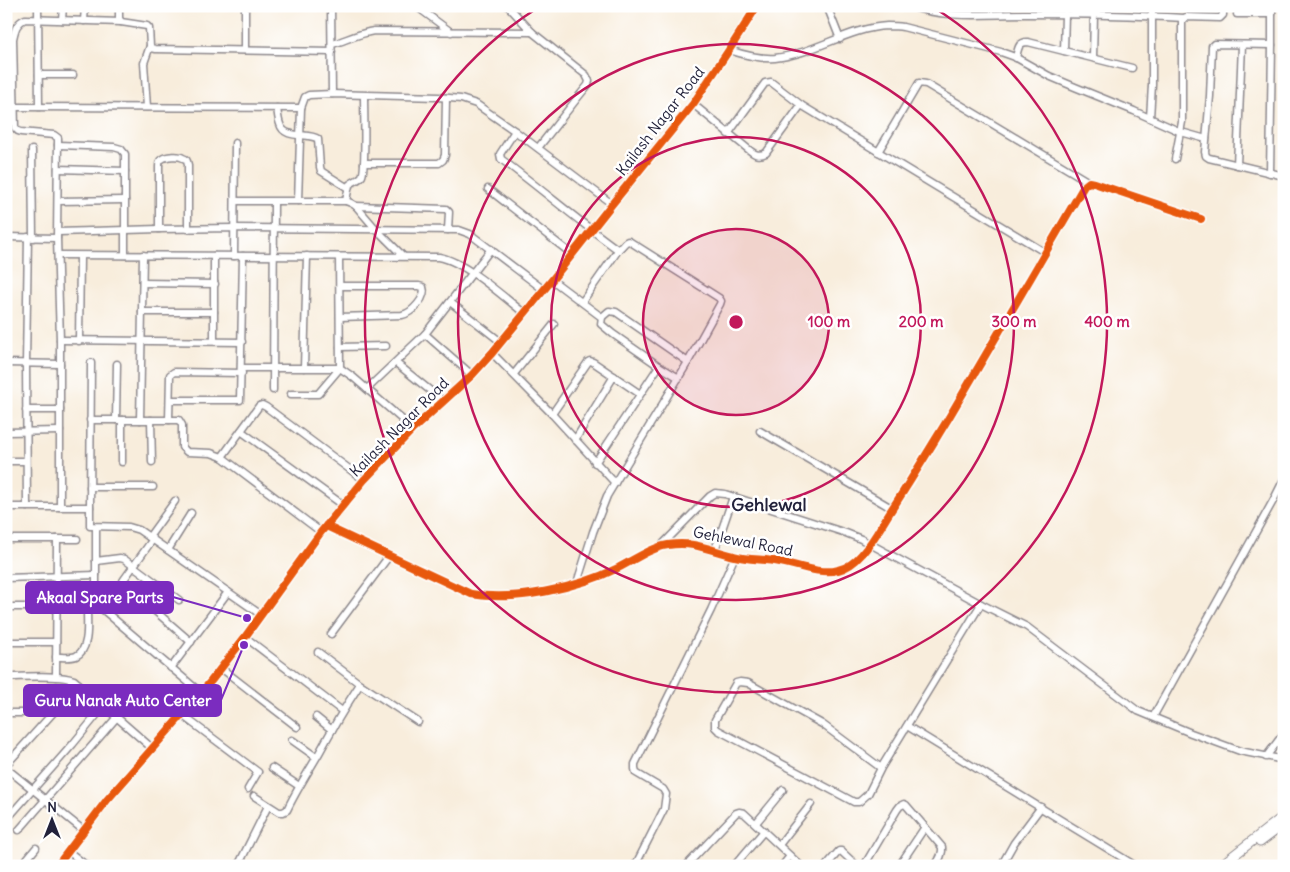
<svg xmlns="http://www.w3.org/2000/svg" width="1290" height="872" font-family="Delius,sans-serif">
<rect width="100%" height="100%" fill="#fff"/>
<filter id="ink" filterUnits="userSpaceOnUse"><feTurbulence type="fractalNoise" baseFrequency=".02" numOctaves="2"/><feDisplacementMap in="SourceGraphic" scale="10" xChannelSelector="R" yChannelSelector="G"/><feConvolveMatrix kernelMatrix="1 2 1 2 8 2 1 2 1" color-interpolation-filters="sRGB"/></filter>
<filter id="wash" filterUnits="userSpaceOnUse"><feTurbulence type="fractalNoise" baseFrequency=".0096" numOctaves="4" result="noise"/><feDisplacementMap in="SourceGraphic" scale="20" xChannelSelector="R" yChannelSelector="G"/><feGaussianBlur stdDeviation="1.12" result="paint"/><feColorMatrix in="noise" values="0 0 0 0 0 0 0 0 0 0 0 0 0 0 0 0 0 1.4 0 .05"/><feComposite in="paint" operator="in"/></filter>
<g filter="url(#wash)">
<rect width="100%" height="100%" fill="#f8eddc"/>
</g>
<g filter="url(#ink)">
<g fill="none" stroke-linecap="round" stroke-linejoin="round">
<defs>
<g id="minor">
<path d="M38,6l1,101"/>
<path d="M119,6v12l2,4 26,4 2,2 1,18 1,2 4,1 177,3"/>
<path d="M245,6v44"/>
<path d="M331,6l1,88"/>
<path d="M416,6l35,26"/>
<path d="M508,6l24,26 54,43 3,6 -1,4 -9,11 -41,52"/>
<path d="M827,6l13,33"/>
<path d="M910,6c35,13 77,8 114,8 53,0 107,1 160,4"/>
<path d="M1272,6v39l-58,-1 -2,2 -2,50 -5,56 1,4 3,2 75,18"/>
<path d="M1237,14h35"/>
<path d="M62,20l1,-14"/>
<path d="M84,21l1,-15"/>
<path d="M333,44c13,-4 27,-11 41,-13l158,1"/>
<path d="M729,50c15,5 31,9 46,8 39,-4 73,-30 112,-32 5,0 10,0 16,1l98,25 14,5 34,19 26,11 59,24 47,21 25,7"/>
<path d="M1064,51l1,-37"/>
<path d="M1016,58c2,-9 2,-16 12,-16l104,26"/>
<path d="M1093,58l1,-43"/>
<path d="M39,75h34"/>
<path d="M693,104l55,45c6,5 10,8 18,4l35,-48"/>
<path d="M14,107l287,1"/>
<path d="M147,107l-3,-44 6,-17"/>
<path d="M277,108c1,6 1,11 3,16 4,16 28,8 38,15l2,28 1,4 27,17"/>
<path d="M1150,118l2,-33v-79"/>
<path d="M515,131l-15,23 1,5c39,29 76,61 116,90 6,0 6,-8 12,-8l90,57 2,3 -1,3 -32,58 -81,134 -14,36 -16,51"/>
<path d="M728,134l37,-51 6,-1 30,23 245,148"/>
<path d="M58,145l56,2 7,2 4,5v101"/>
<path d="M32,150l1,88"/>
<path d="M878,152l41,-69 7,1 163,98"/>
<path d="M1175,159l7,-37v-102l4,-3 34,1 3,-3v-9"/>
<path d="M364,163h75l4,-3 2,-5 1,-57"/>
<path d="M1237,165l5,-120"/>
<path d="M58,169l67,2"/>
<path d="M1270,173l2,-128"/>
<path d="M488,189l85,66"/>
<path d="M58,201l67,-1"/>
<path d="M235,201h111l5,2 5,3 19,22 28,28"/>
<path d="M298,201l3,-93 4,-11 4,-2 23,-1 106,3 23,2 15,5 39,27 97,73"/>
<path d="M346,201l3,-16c3,-3 10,-5 13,-9 4,-6 2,-68 2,-80"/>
<path d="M356,206l90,3 3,3 -1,18"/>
<path d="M159,229v-62c0,-4 0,-6 3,-8 4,-3 17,-4 21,-1 4,1 4,3 5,7v64"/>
<path d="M58,232l101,-3 75,-1 225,2 11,4 74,56"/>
<path d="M6,237l51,1"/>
<path d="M58,255l381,2c25,4 65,40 86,57"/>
<path d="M234,256l1,-113"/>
<path d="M552,280l48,36 2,1 -1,7 12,10 46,32 20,12"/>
<path d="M143,283l72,1"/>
<path d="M340,286h79l4,1c4,10 -11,26 -21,28l-62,2"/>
<path d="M450,302l51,40"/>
<path d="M582,302l37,-53"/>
<path d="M142,312h72"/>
<path d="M602,317l7,-6 7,1 72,50"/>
<path d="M425,334l47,41"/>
<path d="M60,340l182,2"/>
<path d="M79,341l1,-85"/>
<path d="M214,341v-85"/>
<path d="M340,347l46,-1"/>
<path d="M492,353l60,61 63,69"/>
<path d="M6,363l54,1"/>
<path d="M396,363l47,38"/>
<path d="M242,368h98l13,9 60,52"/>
<path d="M304,368l3,-112"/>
<path d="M514,374l40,-50"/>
<path d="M367,389l58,-55 66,-85"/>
<path d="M273,390l1,-188"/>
<path d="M291,394h27l22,-26 -1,-111"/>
<path d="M170,400h70l3,-144"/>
<path d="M26,410h34"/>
<path d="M552,414l36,-52 2,-1 3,1 47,32"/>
<path d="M90,420h89l3,5v22l5,5 24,1 11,4 99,75"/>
<path d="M116,420l1,-56"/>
<path d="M140,420l3,-165"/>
<path d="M151,420l1,42"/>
<path d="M169,420l1,-45 4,-3 68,1"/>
<path d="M241,431l102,74"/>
<path d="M760,431l133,78"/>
<path d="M6,432l54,-1"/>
<path d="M575,440l39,-64"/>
<path d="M222,457l37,-51 3,-1 4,2 98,73"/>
<path d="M6,461h20"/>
<path d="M122,462v-42"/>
<path d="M595,463l64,-97"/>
<path d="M90,487h63"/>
<path d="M6,507h84v19l39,1 10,3 121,84"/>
<path d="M27,507l-1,-144 2,-126"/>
<path d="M60,507v-167l-3,-102 1,-98v-2l-4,-3 -33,-3 -3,-1 -3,-3 -2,-89c2,-9 3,-16 12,-20l96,3"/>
<path d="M90,507l1,-144"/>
<path d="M326,526l145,68c43,8 107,-6 147,-26 16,-8 32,-20 50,-23 28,-4 40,5 66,11 14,4 30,3 46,6 17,3 40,13 58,8 9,-2 18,-9 24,-16 11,-12 19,-28 28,-42 20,-30 39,-62 58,-93 46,-78 91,-155 136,-233l5,-4 5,1 107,36"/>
<path d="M96,527v61l2,15 3,5 100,85"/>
<path d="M149,537l26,-36"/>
<path d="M6,539h71"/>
<path d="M153,539l-28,39 -2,3 1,3 67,58"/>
<path d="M661,546l49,-50 5,-3 10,1 121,39 15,6 120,65 46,23 111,84 53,22 49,18 44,9"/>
<path d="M168,550l23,-37"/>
<path d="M715,550l18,-53"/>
<path d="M96,561l24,-3 4,1 55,41"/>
<path d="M6,578l90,-3"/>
<path d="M6,607h50"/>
<path d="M331,634l58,-78"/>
<path d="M245,637l97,74"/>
<path d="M6,642h50"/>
<path d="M318,652l42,32 58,38"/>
<path d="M56,657c6,0 15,1 20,-1 14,-6 11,-33 11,-46l4,-2 10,-1"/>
<path d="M171,668l57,-76"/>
<path d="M221,668l76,59"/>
<path d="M6,677c18,0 53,-3 68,3l79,69"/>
<path d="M56,677l1,-138"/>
<path d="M6,713h16"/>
<path d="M182,715l76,57 -10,17"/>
<path d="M316,717l16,13"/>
<path d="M1153,717l120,-216 11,-22"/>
<path d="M907,726l229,140"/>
<path d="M292,740l24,17"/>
<path d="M1266,757l18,-24"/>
<path d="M6,765l73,-81"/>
<path d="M6,768l77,62"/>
<path d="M272,768l27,18"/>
<path d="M881,768l-13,26 -9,8h-5l-136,-72 -3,-3v-7l21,-37 4,-1 8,1 74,41 59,44 100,-164"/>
<path d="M254,796l25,16h4l4,-2c9,-19 20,-36 31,-55 13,-24 27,-48 42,-71"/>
<path d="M6,820l67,-76 31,-38"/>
<path d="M756,823l27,-33"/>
<path d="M19,830l98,-113"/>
<path d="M779,845l32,-41"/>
<path d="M68,851l19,15"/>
<path d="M21,866l15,-18"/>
<path d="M57,866l50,-66 73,-83 31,-36 34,-44 76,-105 43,-52 49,-51 59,-54 20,-22 60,-73 60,-76 81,-100 36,-54 28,-44"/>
<path d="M238,866l30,-60"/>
<path d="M635,866l29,-57 2,-15 -3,-5 -27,-16 -1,-4v-5l76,-154 24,-54"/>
<path d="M686,866l50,-53 3,-1 5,1 57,53"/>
<path d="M734,866l30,-35"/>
<path d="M782,866l8,-10"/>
<path d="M826,866l13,-15h2l16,15"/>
<path d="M864,866l33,-56 3,-4 4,-2 2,1 36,42c1,7 -3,13 -7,19"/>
<path d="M899,866l26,-39"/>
<path d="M1001,866l13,-23 27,-36"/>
</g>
<g id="major">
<path d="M1260,842l24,-18"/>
<path d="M1220,866l64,-50"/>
</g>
</defs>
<use href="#minor" stroke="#8d888c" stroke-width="9"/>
<use href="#major" stroke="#8d888c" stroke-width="11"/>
<use href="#minor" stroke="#fff" stroke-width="6"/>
<use href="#major" stroke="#fff" stroke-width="9"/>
<defs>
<g id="cycleway">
<path d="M326,526l145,68c43,8 107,-6 147,-26 16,-8 32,-20 50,-23 28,-4 40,5 66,11 14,4 30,3 46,6 17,3 40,13 58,8 9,-2 18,-9 24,-16 11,-12 19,-28 28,-42 20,-30 39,-62 58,-93 46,-78 91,-155 136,-233l5,-4 5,1 107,36"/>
<path d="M57,866l50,-66 73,-83 31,-36 34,-44 76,-105 43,-52 49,-51 59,-54 20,-22 60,-73 60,-76 81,-100 36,-54 28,-44"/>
</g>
</defs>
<use href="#cycleway" stroke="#fff" stroke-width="11"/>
<use href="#cycleway" stroke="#e8590c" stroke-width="8"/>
</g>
</g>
<circle cx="736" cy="322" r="93" fill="#c2185b" fill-opacity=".12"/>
<g fill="none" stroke="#c2185b" stroke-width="2.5">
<circle cx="736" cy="322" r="93"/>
<circle cx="736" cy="322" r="185"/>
<circle cx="736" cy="322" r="278"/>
<path d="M933 7A371 371 0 1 1 539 7"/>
</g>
<g text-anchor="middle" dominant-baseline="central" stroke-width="5" stroke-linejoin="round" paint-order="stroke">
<g font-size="15" fill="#22223b" stroke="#fff">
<text transform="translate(660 121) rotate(-52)">Kailash Nagar Road</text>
<text transform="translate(399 427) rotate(-45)">Kailash Nagar Road</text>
<text transform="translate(743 541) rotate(11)">Gehlewal Road</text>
</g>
<g font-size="18" font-weight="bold" fill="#22223b" stroke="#fff">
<text x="769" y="504">Gehlewal</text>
</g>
</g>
<circle cx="736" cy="322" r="8" fill="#c2185b" stroke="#fff" stroke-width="2.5"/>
<g font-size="15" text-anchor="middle" font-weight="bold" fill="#c2185b" stroke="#fff" stroke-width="5" stroke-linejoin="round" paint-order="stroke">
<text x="829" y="327">100 m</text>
<text x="921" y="327">200 m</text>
<text x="1014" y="327">300 m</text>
<text x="1107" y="327">400 m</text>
</g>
<path fill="none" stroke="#7b2cbf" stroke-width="2" d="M247 618L173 597M244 645L221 700"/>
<g fill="#7b2cbf" stroke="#fff" stroke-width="2">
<circle cx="247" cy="618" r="5"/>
<circle cx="244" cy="645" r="5"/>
</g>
<g fill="#7b2cbf" stroke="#7b2cbf" stroke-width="2">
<rect x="26" y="582" width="147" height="31" rx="5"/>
<rect x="24" y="685" width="197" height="31" rx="5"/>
</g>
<g font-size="16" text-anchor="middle" font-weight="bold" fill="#fff">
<text x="100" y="603">Akaal Spare Parts</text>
<text x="123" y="706">Guru Nanak Auto Center</text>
</g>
<rect width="1290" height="872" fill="none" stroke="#fff" stroke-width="25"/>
<g transform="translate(52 820)" stroke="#ffffff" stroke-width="4" paint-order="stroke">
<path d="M0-4L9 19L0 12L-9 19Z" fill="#22223b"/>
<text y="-8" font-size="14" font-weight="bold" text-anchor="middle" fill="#22223b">N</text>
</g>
</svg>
